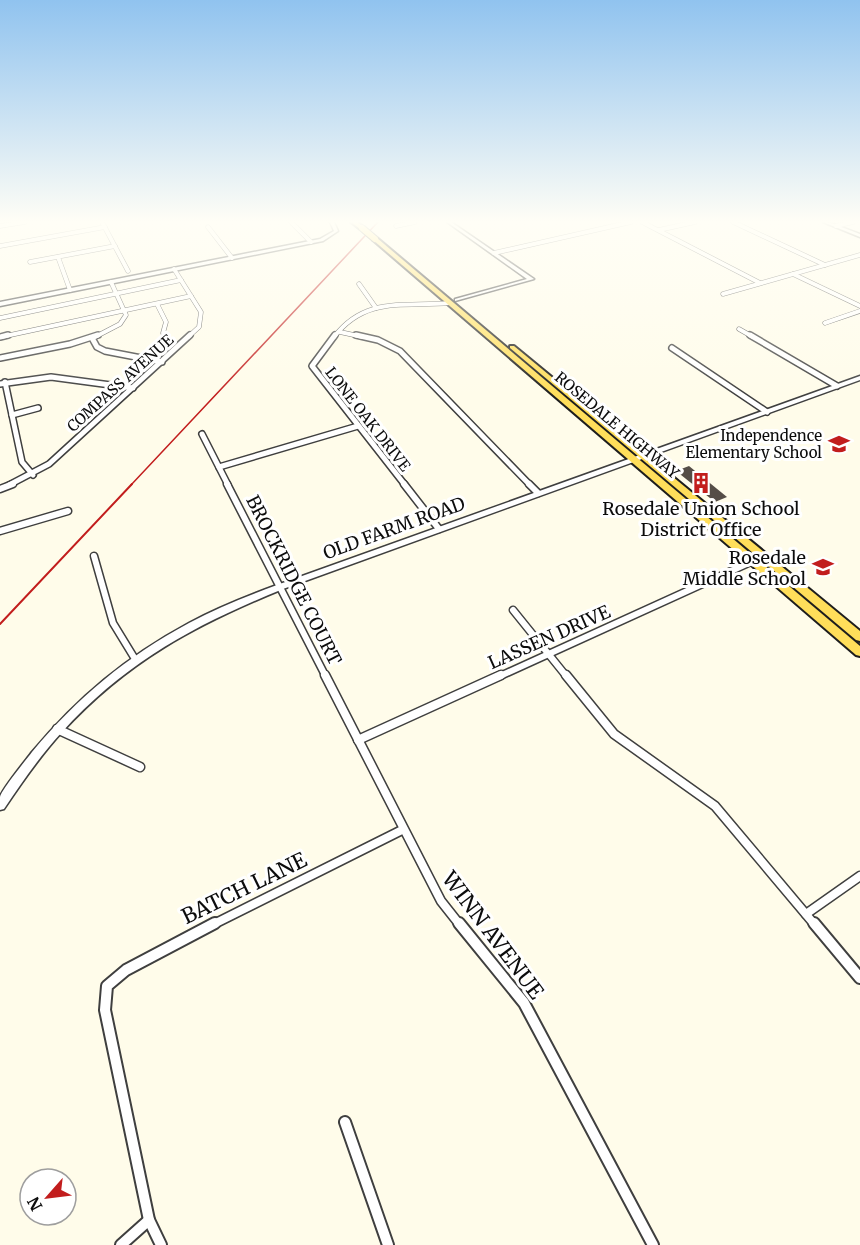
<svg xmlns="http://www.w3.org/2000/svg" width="860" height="1245" font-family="Merriweather,serif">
<rect width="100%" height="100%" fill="#fffcea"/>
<path fill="#554d47" d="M689,466l38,31 -12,5 -39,-31z"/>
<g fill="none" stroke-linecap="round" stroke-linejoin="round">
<defs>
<g id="minor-far4">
<path d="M102,222l26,49"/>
<path d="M291,222l20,20"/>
<path d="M642,222l118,61"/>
<path d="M733,222l92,43"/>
<path d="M0,226l25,-4"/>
<path d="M396,226l19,-4"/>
<path d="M836,226l17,-4"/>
<path d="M208,227l24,31"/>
<path d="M659,230l36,-8"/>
<path d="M0,246l105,-19"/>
<path d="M494,253l137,-31"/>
<path d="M58,257l12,33"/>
<path d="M30,262l85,-16"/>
<path d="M174,269l27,43 -2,15 -11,10"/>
<path d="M793,274l67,32"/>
<path d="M359,284l17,24"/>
<path d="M723,294l137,-39"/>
<path d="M157,304l9,18 -3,11"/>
<path d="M0,318l181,-38"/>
<path d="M825,323l35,-12"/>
<path d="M739,329l14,8"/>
<path d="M340,332l23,5"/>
<path d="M1,337l190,-41"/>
<path d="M95,337l25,-13 6,-9 -15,-33"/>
<path d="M334,337c31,-41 70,-30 115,-34"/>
</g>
<g id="minor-far3">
<path d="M335,335l-23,31 93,119"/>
<path d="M356,335l22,5 22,11 130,134"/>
<path d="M750,335l87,51"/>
<path d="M0,337l8,-2"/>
<path d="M92,338l5,9 8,4 57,11"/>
<path d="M672,348l95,64"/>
<path d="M0,358l70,-14 28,-9"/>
<path d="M5,382l17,80 11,13"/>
<path d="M0,384l51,-7 82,11"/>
<path d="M12,415l26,-7"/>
<path d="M202,434l26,51"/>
<path d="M219,467l139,-41"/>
<path d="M9,485l40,-21 141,-129"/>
</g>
<g id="minor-far2">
<path d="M227,484l99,193"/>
<path d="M404,484l35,45"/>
<path d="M529,484l9,9"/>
<path d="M0,489l13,-5"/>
<path d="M0,531l68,-20"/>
<path d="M94,556l19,67 22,36"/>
<path d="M513,610l54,67"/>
<path d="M498,677l255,-116"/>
</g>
<g id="minor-far1">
<path d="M325,675l116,226 19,24"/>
<path d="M566,675l48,59 101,72 100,119"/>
<path d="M57,729l83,38"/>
<path d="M358,740l143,-65"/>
<path d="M806,914l54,-38"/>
<path d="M212,925l190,-95"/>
</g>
<g id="minor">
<path d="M459,923l65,80 129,242"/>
<path d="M814,923l46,55"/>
<path d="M345,1122l43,123"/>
<path d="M121,1245l28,-25"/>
<path d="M161,1245l-12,-25 -44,-210 2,-24 19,-16 89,-47"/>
</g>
<g id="tertiary">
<path d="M330,222h4l4,9 -15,10 -323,65v-4l320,-63 14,-8z"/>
<path d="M447,222h4l83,57 -79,22v-2l72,-20z"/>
<path d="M823,222h5l32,12v3z"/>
<path d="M860,376v4l-577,209c-88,36 -156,72 -221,143 -22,24 -40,50 -58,77l-4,1c0,-4 0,-10 0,-13 2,-8 26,-37 32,-45 46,-55 94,-95 157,-129 28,-15 58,-27 88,-38z"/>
</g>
<g id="primary">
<path d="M351,222h6l8,6 -5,1z"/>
<path d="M373,238h4l483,408v10l-4,-1 -483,-415z"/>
<path d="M510,346h4l346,285v10l-4,-1 -346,-292z"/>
</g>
</defs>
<use href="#minor-far4" stroke="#3f3f3f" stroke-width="5"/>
<use href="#minor-far3" stroke="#3f3f3f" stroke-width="8"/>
<use href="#minor-far2" stroke="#3f3f3f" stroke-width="9"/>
<use href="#minor-far1" stroke="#3f3f3f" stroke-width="11"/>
<use href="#minor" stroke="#3f3f3f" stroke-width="14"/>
<use href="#tertiary" stroke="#3f3f3f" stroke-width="3"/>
<use href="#primary" stroke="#1d1d1d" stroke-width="4"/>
<use href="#minor-far4" stroke="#fff" stroke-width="4"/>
<use href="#minor-far3" stroke="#fff" stroke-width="5"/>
<use href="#minor-far2" stroke="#fff" stroke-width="6"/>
<use href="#minor-far1" stroke="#fff" stroke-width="8"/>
<use href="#minor" stroke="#fff" stroke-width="10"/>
<use href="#tertiary" fill="#fff" fill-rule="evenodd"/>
<use href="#primary" fill="#ffde5a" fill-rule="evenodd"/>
<path stroke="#c21d1d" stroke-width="1.5" d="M131,485l247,-263"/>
<path stroke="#c21d1d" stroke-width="2" d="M0,624l132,-140"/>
<defs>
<path id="primary-bridge" d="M362,228l13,11"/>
</defs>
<use href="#primary-bridge" stroke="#1d1d1d" stroke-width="8" stroke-linecap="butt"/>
<use href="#primary-bridge" stroke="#ffde5a" stroke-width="6"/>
</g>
<linearGradient id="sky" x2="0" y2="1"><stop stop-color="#90c3ef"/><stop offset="0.56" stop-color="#fffef6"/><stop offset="1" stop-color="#fffef6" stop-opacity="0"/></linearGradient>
<rect width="860" height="396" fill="url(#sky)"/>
<defs>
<symbol id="school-bare" viewBox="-9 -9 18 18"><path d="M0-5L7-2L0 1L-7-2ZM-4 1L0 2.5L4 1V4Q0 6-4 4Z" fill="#c21d1d" stroke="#fff" stroke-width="2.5" paint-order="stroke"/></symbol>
<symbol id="building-bare" viewBox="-9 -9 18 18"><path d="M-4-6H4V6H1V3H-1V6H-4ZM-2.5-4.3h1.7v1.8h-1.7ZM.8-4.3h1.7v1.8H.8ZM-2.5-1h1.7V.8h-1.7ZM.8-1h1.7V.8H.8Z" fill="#c21d1d" stroke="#fff" stroke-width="2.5" paint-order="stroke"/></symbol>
</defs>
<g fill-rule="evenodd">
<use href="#school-bare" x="824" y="429" width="30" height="30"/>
<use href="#building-bare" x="686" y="468" width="30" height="30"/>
<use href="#school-bare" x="808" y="552" width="30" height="30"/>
</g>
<g text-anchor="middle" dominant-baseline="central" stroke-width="6" stroke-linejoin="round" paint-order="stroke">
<g font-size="15" fill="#0c0c0c" stroke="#fff">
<text transform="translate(120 383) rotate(-42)">COMPASS AVENUE</text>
<text transform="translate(368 419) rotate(52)">LONE OAK DRIVE</text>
<text transform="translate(617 425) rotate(40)">ROSEDALE HIGHWAY</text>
</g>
<g font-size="15" fill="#0c0c0c" stroke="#fff" text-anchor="end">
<text x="822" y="435">Independence<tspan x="822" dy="17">Elementary School</tspan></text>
</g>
<g font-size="18" fill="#0c0c0c" stroke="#fff">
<text x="701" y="508">Rosedale Union School<tspan x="701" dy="21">District Office</tspan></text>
<text x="806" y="557" text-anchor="end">Rosedale<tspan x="806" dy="21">Middle School</tspan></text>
</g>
<g font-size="18" fill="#0c0c0c" stroke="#fff">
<text transform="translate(394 528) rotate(-20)">OLD FARM ROAD</text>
<text transform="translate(294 580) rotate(63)">BROCKRIDGE COURT</text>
<text transform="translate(549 637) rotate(-24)">LASSEN DRIVE</text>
</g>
<g font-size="21" fill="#0c0c0c" stroke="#fff">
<text transform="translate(244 888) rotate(-26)">BATCH LANE</text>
<text transform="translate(493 935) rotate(53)">WINN AVENUE</text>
</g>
</g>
<g transform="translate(48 1197) rotate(242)"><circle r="28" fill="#ffffff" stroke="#9e9e9e" stroke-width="1.5"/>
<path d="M0-4.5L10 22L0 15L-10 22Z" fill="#c21d1d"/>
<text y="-9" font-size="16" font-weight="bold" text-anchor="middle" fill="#0c0c0c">N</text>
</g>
</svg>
